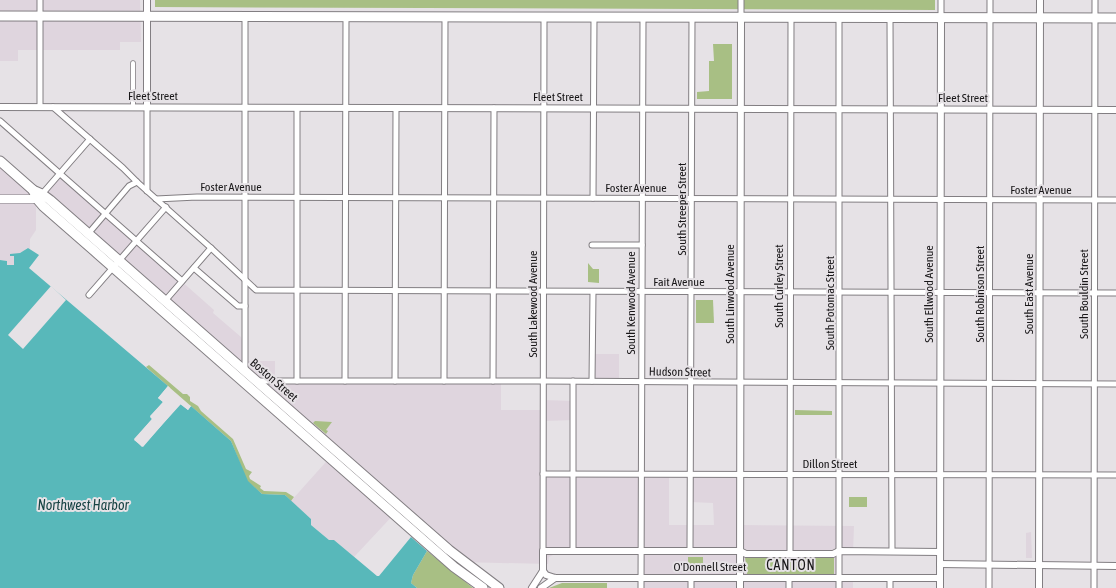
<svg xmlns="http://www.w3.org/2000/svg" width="1116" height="588" font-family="'Asap Condensed',sans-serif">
<rect width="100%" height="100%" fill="#e6e2e6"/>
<g fill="#dfd5de">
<path d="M0,0h140l1,42h-21v8h-102v11h-18z"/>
<path d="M0,161l40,35 19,-23 155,137 -1,3 28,24 5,16v8h29v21l226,1v27h42l1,-10 29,1v19l-29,1 -1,53h126v51h45l-1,-22 -23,-1 1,-28h49v51l114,1 -1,26h-13v27h13v9h-212v-33h-88l-4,2 -1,7 -88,-2 -63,-51 -43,46 -20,-17h-5l-18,-15v-6l-20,-18 42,-47 -293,-257 -4,9v24l-6,9v10l-3,-1 -3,3 -10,5v9h-7v-4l-7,-1z"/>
<path d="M592,354h27v29l-27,1z"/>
<path d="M1031,532l1,26h-6v-25z"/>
</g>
<g fill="#a8bf84">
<path d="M155,0h780v10l-780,-3z"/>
<path d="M713,44h19v55h-35v-7l12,-1v-30h5z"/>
<path d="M588,263l5,6h6v14l-11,-1z"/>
<path d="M696,300h17l1,23h-18z"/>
<path d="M149,365l34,29h4l3,3v4l8,5 3,5 32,28 13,30 6,3 -3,4 1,3 11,7 -1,2 4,3 22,1 8,5 -3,4 -6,-6 -23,-1 -15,-13 -16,-40 -85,-74z"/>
<path d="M795,410l37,1v4h-37z"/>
<path d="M315,421l17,1 -6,8 2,1 -2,3 -13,-11z"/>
<rect x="849" y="497" width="18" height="10"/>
<path d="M427,551l46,37h-56l-6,-5 2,-8z"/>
<path d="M747,555l87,1v18h-87l-2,-17z"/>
<rect x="688" y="557" width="15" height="15"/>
<path d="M562,583h45v5h-58z"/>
</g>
<path fill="#58b8ba" d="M28,248l11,7 -10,13 139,118 -10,12 5,4 -13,14 2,3 -18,20 8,8 39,-43 7,6 3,-4 40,35 17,40 14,13 23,1 26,24v6l18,15h5l43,36h2l32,-39 16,14 -14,24 -2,8 6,5h-417v-328l7,1v4h7v-9h-4v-2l10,-1z"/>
<g fill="#e6e2e6">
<path d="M51,286l15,14 -43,49 -15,-14z"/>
<path d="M168,386l2,2 -8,10 3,3v3l-11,12v4l-17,19 5,5 37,-42 12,4 -3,4 -8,-6 -37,43 -9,-7 18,-21 -2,-2 13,-15 -5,-4z"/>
</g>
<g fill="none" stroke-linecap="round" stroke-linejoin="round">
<defs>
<path id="pedestrian" d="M133,63v44"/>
<g id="minor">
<path d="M40,0v107"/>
<path d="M941,0v18"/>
<path d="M741,18v-18"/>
<path d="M890,18l2,533"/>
<path d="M53,107l70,61 14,14 74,66 45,42 860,3"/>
<path d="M297,108v273"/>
<path d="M0,121l182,160"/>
<path d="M147,191v-84"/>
<path d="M42,194l48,-55"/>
<path d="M593,198l1,-181"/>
<path d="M156,199l41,-2 919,3"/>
<path d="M88,234l41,-48 8,-4"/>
<path d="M592,245h50"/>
<path d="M194,268l44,38h7"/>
<path d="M89,295l77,-88"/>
<path d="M164,302l47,-54"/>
<path d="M245,370v-354"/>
<path d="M257,381h279l580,3"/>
<path d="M345,381l1,-365"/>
<path d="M395,381l1,-273"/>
<path d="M444,381l1,-365"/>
<path d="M493,381l1,-273"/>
<path d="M573,381v170"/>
<path d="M592,381l1,-89"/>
<path d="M543,474l573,1"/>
<path d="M543,551l1,-534"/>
<path d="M690,551l2,-534"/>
<path d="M790,553l1,-535"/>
<path d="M691,578v10"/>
<path d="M890,579v9"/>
<path d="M641,588l2,-571"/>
<path d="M789,588v-10"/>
<path d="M839,588v-570"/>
<path d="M989,588l1,-588"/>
<path d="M1094,588l1,-588"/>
</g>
<g id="tertiary">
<path d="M147,0v107"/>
<path d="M0,107l1116,3"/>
<path d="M940,564l176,2"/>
<path d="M543,571l3,4 9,3h385"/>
<path d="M532,588l11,-17v-20h197l6,3h87l6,-3 101,1"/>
<path d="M541,588l14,-10"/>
<path d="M740,588l1,-570"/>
<path d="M940,588l1,-570"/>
<path d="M1039,588l1,-588"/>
</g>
<path id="secondary" d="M0,199h37"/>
<g id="primary">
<path d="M0,16l1116,2"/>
<path d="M0,161l33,29 9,4 8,6 399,350 50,38"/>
<path d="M33,190l4,9 6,7 56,49 355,312 29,21"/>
</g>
</defs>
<use href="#pedestrian" stroke="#827e82" stroke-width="5.5"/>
<use href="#minor" stroke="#827e82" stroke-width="7"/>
<use href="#tertiary" stroke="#827e82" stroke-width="8"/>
<use href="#secondary" stroke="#827e82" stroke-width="9"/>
<use href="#primary" stroke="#827e82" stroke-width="11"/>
<use href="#pedestrian" stroke="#fff" stroke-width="4"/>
<use href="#minor" stroke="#fff" stroke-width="5"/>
<use href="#tertiary" stroke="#fff" stroke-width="6"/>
<use href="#secondary" stroke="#fff" stroke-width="8"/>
<use href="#primary" stroke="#fff" stroke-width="9"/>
</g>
<g text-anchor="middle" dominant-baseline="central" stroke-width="4" stroke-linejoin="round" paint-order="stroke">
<g font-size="12" fill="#181618" stroke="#e6e2e6">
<text x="153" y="96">Fleet Street</text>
<text x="558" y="97">Fleet Street</text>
<text x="963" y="98">Fleet Street</text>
<text x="231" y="187">Foster Avenue</text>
<text x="636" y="188">Foster Avenue</text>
<text x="1041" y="190">Foster Avenue</text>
<text transform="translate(682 209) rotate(-90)">South Streeper Street</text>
<text x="679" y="282">Fait Avenue</text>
<text transform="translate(779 286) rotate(-90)">South Curley Street</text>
<text transform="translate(730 294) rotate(-90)">South Linwood Avenue</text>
<text transform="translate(929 294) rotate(-90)">South Ellwood Avenue</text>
<text transform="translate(980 294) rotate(-90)">South Robinson Street</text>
<text transform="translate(1029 294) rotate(-90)">South East Avenue</text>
<text transform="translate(1084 294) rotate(-90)">South Bouldin Street</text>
<text transform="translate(631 303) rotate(-90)">South Kenwood Avenue</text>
<text transform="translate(830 303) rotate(-90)">South Potomac Street</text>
<text transform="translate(533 304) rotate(-90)">South Lakewood Avenue</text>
<text transform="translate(680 372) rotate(1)">Hudson Street</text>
<text transform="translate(274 380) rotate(41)">Boston Street</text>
<text x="830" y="464">Dillon Street</text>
<text x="710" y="567">O'Donnell Street</text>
</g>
<g font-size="14" font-style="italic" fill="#174344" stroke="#e6e2e6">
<text x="83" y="505">Northwest Harbor</text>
</g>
<g font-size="14" letter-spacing="1" fill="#181618" stroke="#e6e2e6">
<text x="791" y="565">CANTON</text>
</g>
</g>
</svg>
